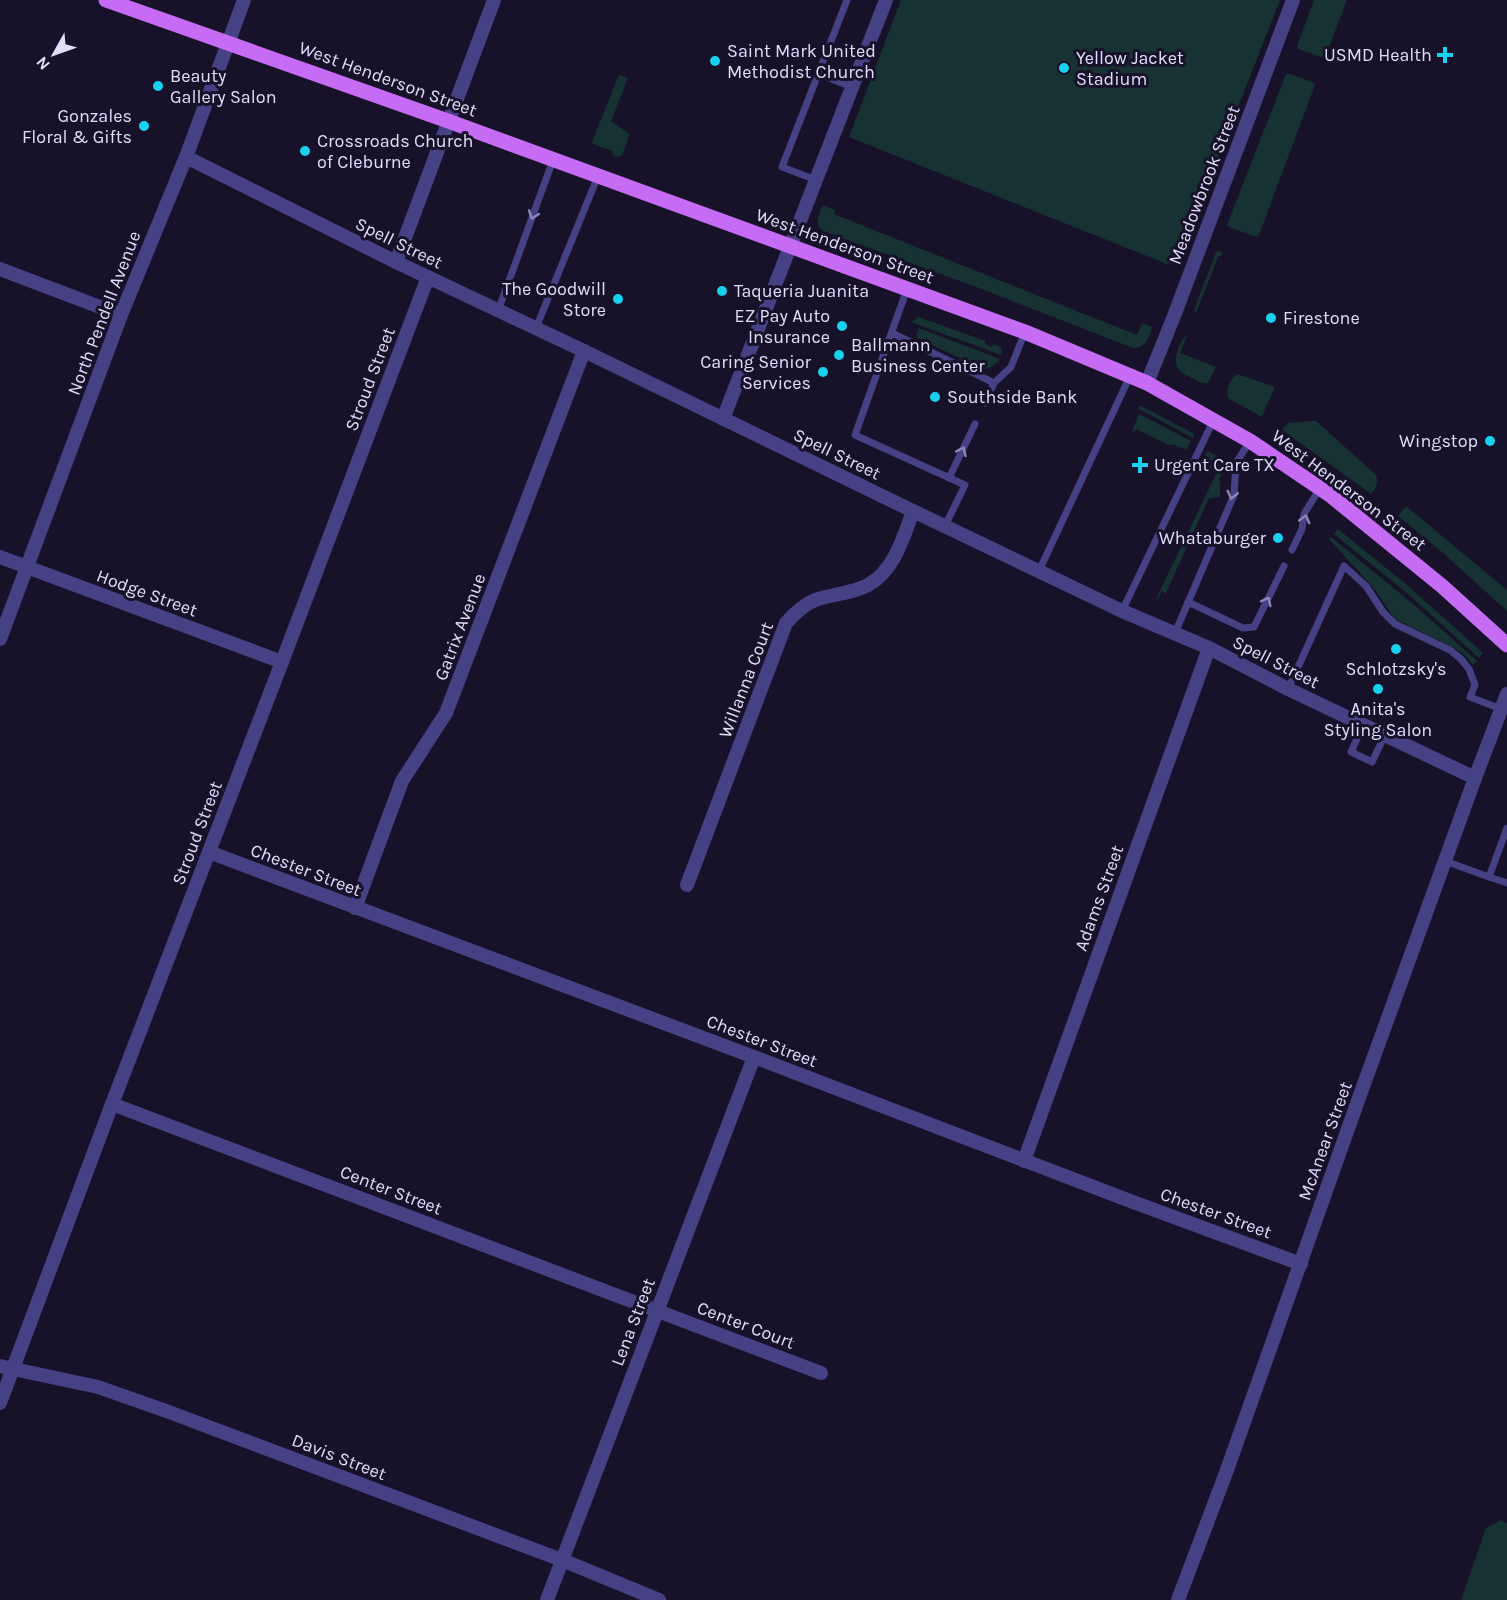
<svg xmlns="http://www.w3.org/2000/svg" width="1507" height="1600" font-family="Karla,sans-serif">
<rect width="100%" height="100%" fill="#171229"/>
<g fill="#163232">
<path d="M901,0h379l-103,263 -10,1 -318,-127z"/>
<path d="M1314,0h33l-21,55 -5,2 -23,-8 -1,-3z"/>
<path d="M1286,74h4l22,8 3,3 -56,150 -3,2 -27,-10 -2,-2z"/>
<path d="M619,75l9,3 -17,43 19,13 -8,21 -6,2 -3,-2 -1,-4 -19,-7 -1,-2z"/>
<path d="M823,205l12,5 -1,4 303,121 5,-12 10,4c-3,12 -6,20 -19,21l-154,-60 -156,-57c-10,-7 -4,-17 0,-26z"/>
<path d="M1220,251l2,2v2l-4,2 -22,56 -2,-3 22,-58z"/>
<path d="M919,317l66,24v3l7,3 1,-3 7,3 2,4 -1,4 -90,-33z"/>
<path d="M919,328l81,31c-5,7 -11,11 -20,9l-64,-31z"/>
<path d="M1186,335l1,1 -7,17 36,14 -8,16c-7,1 -12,-3 -18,-6 -3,-2 -7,-3 -9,-5 -11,-10 -2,-28 5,-37z"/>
<path d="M1237,374l38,13 -13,29h-2l-32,-18c-3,-8 2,-18 9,-24z"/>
<path d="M1141,406l50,26 3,2 -1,4 -56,-30z"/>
<path d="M1139,414l52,27 -5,9 -14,-6 -1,2 -35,-17 -2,3 -2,-1z"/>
<path d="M1312,421h4l59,53c4,7 2,14 -4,20l-89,-64 6,-7z"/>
<path d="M1208,451l19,11 -8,17 1,3v15l-11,1 -43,95 -4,-2 -5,9 -1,-1 61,-127 -16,-8v-2z"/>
<path d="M1406,506l101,84v21l-65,-59 -44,-36z"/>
<path d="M1338,529l69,56 76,68 -4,5 -72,-65 -73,-59z"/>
<path d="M1331,537l82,67 64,57 -4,4 -8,-10 -14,-9 -56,-27 -23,-33 -43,-47z"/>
<path d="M1501,1520l6,3v77h-46l25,-72z"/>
</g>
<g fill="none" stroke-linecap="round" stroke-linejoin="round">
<g stroke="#464184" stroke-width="7">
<path d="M819,74l33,13"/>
<path d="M816,180l-34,-13 65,-167"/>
<path d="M907,289l-52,146 110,50 -20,41"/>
<path d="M498,311l55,-151"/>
<path d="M536,328l62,-152"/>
<path d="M892,333l102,50"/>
<path d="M985,403l9,-20 17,-16 14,-35"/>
<path d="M949,478l26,-54"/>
<path d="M1292,550l10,-21 2,-15 16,-26"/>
<path d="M1039,571l91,-195"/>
<path d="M1188,602l55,26 11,-1 30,-61"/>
<path d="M1122,611l92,-192"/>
<path d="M1175,633l59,-138 2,-32 14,-22"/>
<path d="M1288,689l56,-123 22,20 17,26 12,12 55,26 11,9 8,10 6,16 -5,12 31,12"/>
<path d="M1363,725l-12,27 21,10 13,-27"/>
<path d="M1507,828l-18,49 18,6"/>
<path d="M1445,861l44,16"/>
</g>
<g stroke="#464184" stroke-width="14">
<path d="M186,157l210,105 188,89 329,160 209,100 87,37 79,41 187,89"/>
<path d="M396,262l98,-262"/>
<path d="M0,269l121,46"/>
<path d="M1147,383l27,-67 119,-316"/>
<path d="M723,419l163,-419"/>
<path d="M0,557l282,105"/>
<path d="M0,639l121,-324 65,-158 58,-157"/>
<path d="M209,852l545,205 379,145 168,62"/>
<path d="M687,885l99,-262c8,-9 17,-18 29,-23 17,-6 36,-6 53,-15 26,-14 36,-49 45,-74"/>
<path d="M355,908l47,-127 44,-68 138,-362"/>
<path d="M112,1104l709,269"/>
<path d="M1024,1161l185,-513"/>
<path d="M0,1366l98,21 71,25 393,148 97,40"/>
<path d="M0,1403l112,-299 170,-442 146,-385"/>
<path d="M547,1600l207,-543"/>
<path d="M1178,1600l49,-130 133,-375 115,-317 32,-84"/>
</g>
<path stroke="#c66cf4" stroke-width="15" d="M106,0l342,121 577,211 122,51 103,58 80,54 112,91 65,59"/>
</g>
<defs><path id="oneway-chevron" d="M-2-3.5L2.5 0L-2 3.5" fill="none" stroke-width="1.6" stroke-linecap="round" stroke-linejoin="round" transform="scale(1.5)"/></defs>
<g stroke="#8c87ba">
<use href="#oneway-chevron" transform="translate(533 215) rotate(110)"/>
<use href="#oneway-chevron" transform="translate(962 451) rotate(-65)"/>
<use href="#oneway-chevron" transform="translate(1232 495) rotate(104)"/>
<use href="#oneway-chevron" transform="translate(1305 519) rotate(-75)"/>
<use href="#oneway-chevron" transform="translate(1267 601) rotate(-63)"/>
</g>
<g fill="#17d1ee" stroke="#171229" stroke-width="2">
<path d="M1442 46h6v6h6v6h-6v6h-6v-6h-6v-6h6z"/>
<circle cx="715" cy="61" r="6"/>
<circle cx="1064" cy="68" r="6"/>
<circle cx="158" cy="86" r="6"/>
<circle cx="144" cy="126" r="6"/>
<circle cx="305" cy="151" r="6"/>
<circle cx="722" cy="291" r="6"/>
<circle cx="618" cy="299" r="6"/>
<circle cx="1271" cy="318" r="6"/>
<circle cx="842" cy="326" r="6"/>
<circle cx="839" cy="355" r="6"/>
<circle cx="823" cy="372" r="6"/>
<circle cx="935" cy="397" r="6"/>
<circle cx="1490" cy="441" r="6"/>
<path d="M1137 456h6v6h6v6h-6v6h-6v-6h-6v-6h6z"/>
<circle cx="1278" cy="538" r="6"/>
<circle cx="1396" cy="649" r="6"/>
<circle cx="1378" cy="689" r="6"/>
</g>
<g text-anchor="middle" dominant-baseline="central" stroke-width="6" stroke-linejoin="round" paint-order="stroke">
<g font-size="18" fill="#e1ddfc" stroke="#171229" text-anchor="start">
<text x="727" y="51">Saint Mark United<tspan x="727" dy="21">Methodist Church</tspan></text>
<text x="1432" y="55" text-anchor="end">USMD Health</text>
<text x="1076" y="58">Yellow Jacket<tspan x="1076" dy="21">Stadium</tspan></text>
<text x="170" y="76">Beauty<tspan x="170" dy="21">Gallery Salon</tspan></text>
<text x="132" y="116" text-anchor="end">Gonzales<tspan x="132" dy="21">Floral &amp; Gifts</tspan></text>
<text x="317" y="141">Crossroads Church<tspan x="317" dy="21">of Cleburne</tspan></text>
<text x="606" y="289" text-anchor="end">The Goodwill<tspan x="606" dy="21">Store</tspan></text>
<text x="734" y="291">Taqueria Juanita</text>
<text x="830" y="316" text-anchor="end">EZ Pay Auto<tspan x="830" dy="21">Insurance</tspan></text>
<text x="1283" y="318">Firestone</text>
<text x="851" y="345">Ballmann<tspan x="851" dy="21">Business Center</tspan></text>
<text x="811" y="362" text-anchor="end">Caring Senior<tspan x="811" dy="21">Services</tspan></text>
<text x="947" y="397">Southside Bank</text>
<text x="1478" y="441" text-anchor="end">Wingstop</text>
<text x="1154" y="465">Urgent Care TX</text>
<text x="1266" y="538" text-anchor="end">Whataburger</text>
<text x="1396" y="669" text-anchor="middle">Schlotzsky's</text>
<text x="1378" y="709" text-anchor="middle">Anita's<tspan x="1378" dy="21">Styling Salon</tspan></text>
</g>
<g font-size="18" fill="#e1ddfc" stroke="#171229">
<text transform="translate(388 79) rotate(20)">West Henderson Street</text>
<text transform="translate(1204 185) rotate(-69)">Meadowbrook Street</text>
<text transform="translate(399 243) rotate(26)">Spell Street</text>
<text transform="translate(845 246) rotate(20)">West Henderson Street</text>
<text transform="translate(104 313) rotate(-69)">North Pendell Avenue</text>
<text transform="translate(370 379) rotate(-69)">Stroud Street</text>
<text transform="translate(837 454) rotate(26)">Spell Street</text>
<text transform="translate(1349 490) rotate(37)">West Henderson Street</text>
<text transform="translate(147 593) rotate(20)">Hodge Street</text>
<text transform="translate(460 627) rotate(-69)">Gatrix Avenue</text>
<text transform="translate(1276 662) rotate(27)">Spell Street</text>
<text transform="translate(746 680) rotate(-69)">Willanna Court</text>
<text transform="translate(197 833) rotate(-69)">Stroud Street</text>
<text transform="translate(306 870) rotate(21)">Chester Street</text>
<text transform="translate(1099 898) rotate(-70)">Adams Street</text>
<text transform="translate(762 1041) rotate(21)">Chester Street</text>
<text transform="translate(1325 1141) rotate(-70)">McAnear Street</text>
<text transform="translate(391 1190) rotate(21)">Center Street</text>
<text transform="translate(1216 1213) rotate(20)">Chester Street</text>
<text transform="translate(633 1322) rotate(-69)">Lena Street</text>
<text transform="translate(746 1325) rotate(21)">Center Court</text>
<text transform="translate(339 1457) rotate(21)">Davis Street</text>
</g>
</g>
<g transform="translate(54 54) rotate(230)" stroke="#171229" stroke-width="4.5" paint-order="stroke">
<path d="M0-4.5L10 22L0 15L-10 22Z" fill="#e1ddfc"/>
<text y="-9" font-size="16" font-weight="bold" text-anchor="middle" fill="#e1ddfc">N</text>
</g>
</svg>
